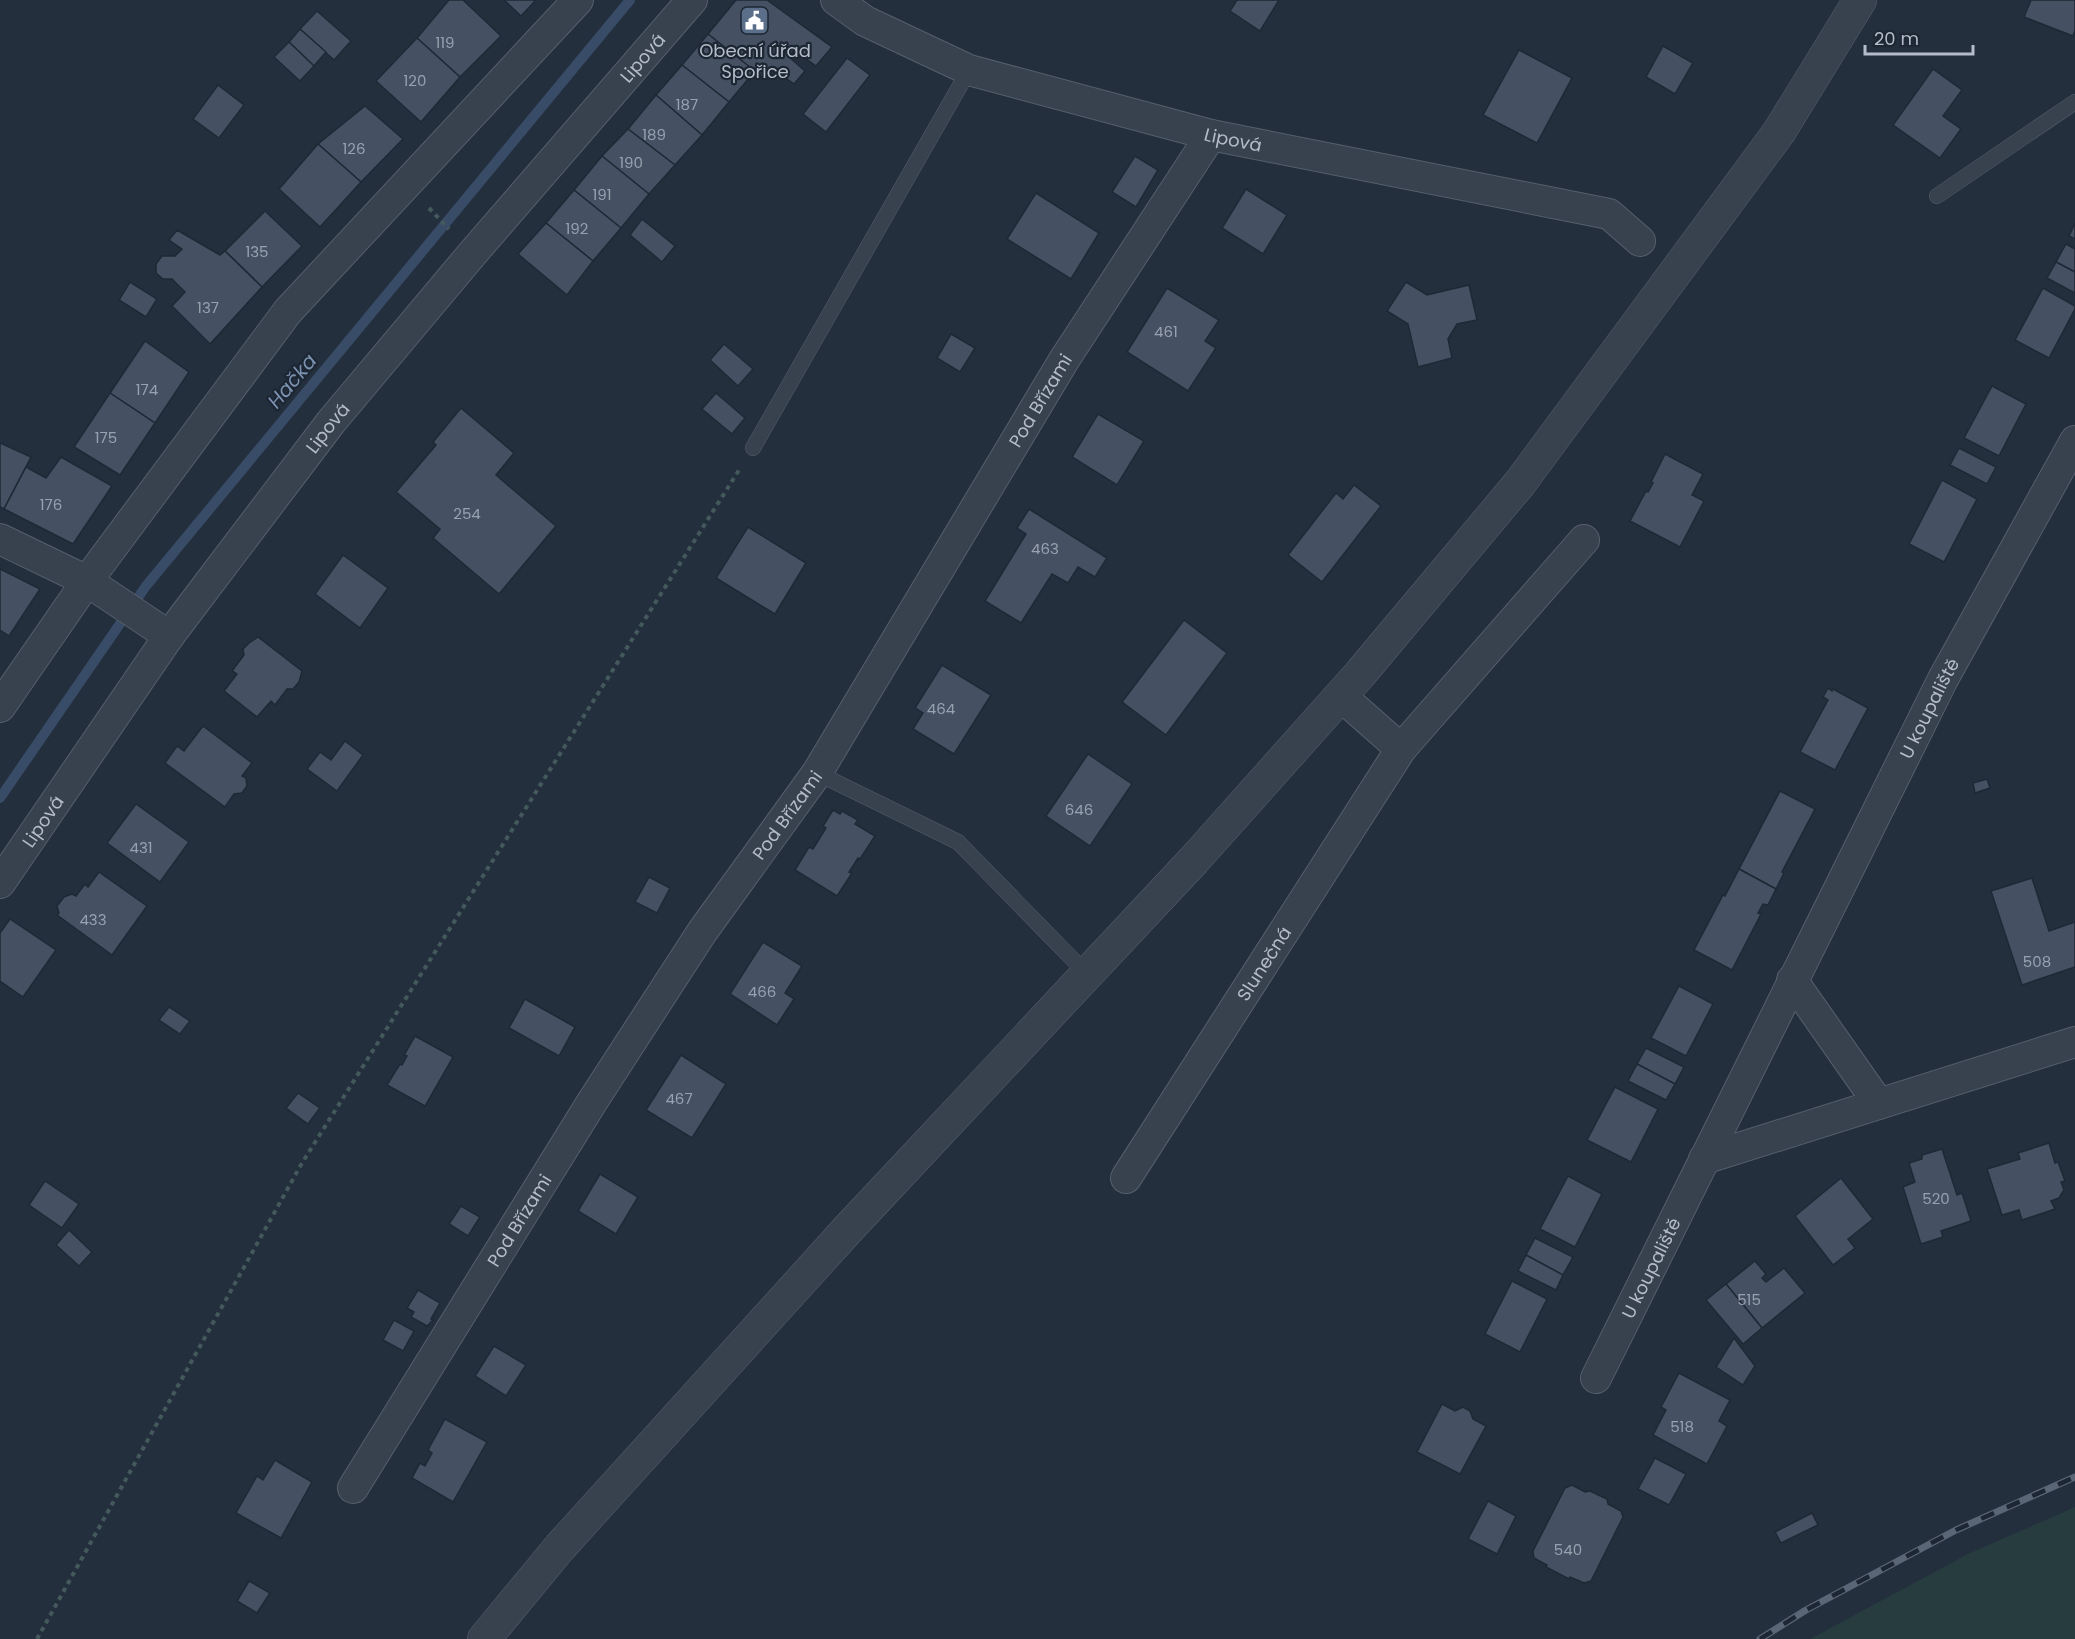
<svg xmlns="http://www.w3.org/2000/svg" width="2075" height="1639" font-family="Poppins,sans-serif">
<rect width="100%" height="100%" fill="#242f3e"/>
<path fill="#263c3f" d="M2075,1507v132h-265l158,-85z"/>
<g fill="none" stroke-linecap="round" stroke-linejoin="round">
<path stroke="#394c67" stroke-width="10" d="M0,798l146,-212 484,-586"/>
</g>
<g fill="#455162" stroke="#1f2835" stroke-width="1.5">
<path d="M449,0h14l38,36 -41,41 -43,-39z"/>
<path d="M504,0h32l-15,16z"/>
<path d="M736,0h31l65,47 -16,19 -22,-16 -5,7 16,14 -11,13 -22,-16 -9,10 -55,-44z"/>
<path d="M1237,0h42l-19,31 -30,-20z"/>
<path d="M2031,0h44v30l-2,6 -49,-19z"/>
<path d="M317,11l34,30 -17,19 -34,-31z"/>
<path d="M300,29l26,23 -12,14 -25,-24z"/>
<path d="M708,34l47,37 -26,31 -47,-37z"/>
<path d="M417,38l43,39 -39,45 -45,-41z"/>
<path d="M289,42l25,24 -14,15 -26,-24z"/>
<path d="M1663,46l30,17 -18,31 -29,-17z"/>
<path d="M1519,50l53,28 -35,65 -54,-28z"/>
<path d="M847,58l23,17 -44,57 -23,-18z"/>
<path d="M682,65l47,37 -27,33 -46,-40z"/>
<path d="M1933,69l29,21 -19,26 18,13 -21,29 -47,-33z"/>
<path d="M218,85l26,20 -25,33 -26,-19z"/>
<path d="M656,95l46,40 -27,30 -47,-36z"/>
<path d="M365,106l38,33 -42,43 -43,-38z"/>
<path d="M628,129l47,36 -26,29 -47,-38z"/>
<path d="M318,144l43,38 -41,45 -41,-38z"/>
<path d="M602,156l47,38 -28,34 -47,-38z"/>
<path d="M1135,156l23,14 -22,37 -24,-15z"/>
<path d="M1246,189l41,26 -24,39 -41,-26z"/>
<path d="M574,190l47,38 -28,33 -47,-38z"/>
<path d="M1036,193l63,40 -28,46 -64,-40z"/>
<path d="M265,211l37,35 -40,41 -37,-36z"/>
<path d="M642,219l33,27 -13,16 -32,-27z"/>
<path d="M546,223l47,38 -26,34 -49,-41z"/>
<path d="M2075,223v16l-6,-3z"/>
<path d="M177,230l43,25 5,-4 37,36 -52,57 -38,-38 13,-14 -13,-13h-9l-7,-6v-9l6,-8h13l7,-7 -13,-9z"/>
<path d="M2066,244l9,5v23l-19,-10z"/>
<path d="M2056,262l19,10v21l-28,-15z"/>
<path d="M130,282l27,17 -11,18 -27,-17z"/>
<path d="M1406,282l21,13 42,-10 8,35 -20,4 -9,15 4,19 -34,9 -10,-43 -21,-13z"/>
<path d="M1167,288l52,32 -14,21 11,7 -28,43 -61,-39z"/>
<path d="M2043,288l32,18v3l-26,49 -34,-18z"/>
<path d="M951,334l24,14 -15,24 -23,-14z"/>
<path d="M145,341l44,31 -34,51 -45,-30z"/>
<path d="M724,344l29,25 -15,17 -28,-26z"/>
<path d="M1992,386l34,18 -27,52 -35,-18z"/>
<path d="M110,393l45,30 -35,52 -46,-28z"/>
<path d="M716,393l29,25 -13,16 -30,-25z"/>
<path d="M461,408l53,45 -18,22 60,51 -57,68 -66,-56 7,-9 -44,-37 40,-47 -3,-3z"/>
<path d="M1098,414l46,27 -27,44 -45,-28z"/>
<path d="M0,443l31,14 -27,52 -4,-2z"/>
<path d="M1959,448l37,19 -9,17 -37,-19z"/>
<path d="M1665,454l38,20 -11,21 12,6 -24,46 -50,-26 16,-30 2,1 5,-9 -2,-1z"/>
<path d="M61,457l51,29 -39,58 -69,-35 22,-42 20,11z"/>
<path d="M1942,480l35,19 -33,63 -35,-18z"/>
<path d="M1354,485l27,21 -59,76 -34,-27 48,-62 7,6z"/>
<path d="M1029,509l78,49 -12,19 -17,-10 -10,16 -16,-9 -31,49 -36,-22 41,-67 -9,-6z"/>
<path d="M748,527l58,36 -31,51 -59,-36z"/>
<path d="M343,555l45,33 -28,40 -45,-34z"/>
<path d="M0,569l40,20 -31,47 -9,-6z"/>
<path d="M1184,620l43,33 -61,82 -44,-33z"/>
<path d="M258,637l44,34 -3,11 -6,7h-6l-12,16 -4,-4 -14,16 -33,-26 13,-17 -5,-3 12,-16 -1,-6 6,-6z"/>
<path d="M942,665l49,30 -37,59 -41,-25 10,-16 -8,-5z"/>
<path d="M1828,688l4,3 1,-2 35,19 -33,62 -35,-18 28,-52 -5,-3z"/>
<path d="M203,726l49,37 -10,13 4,2 1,8 -5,7 -8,1 -9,13 -60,-44 12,-17 7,5z"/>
<path d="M345,741l18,14 -26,36 -30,-22 13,-17 11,8z"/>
<path d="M1088,754l44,30 -42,62 -44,-30z"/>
<path d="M1987,779l3,9 -15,5 -2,-10z"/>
<path d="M1780,791l35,18 -33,63 2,1 -8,16 -37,-20z"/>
<path d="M136,804l53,38 -29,40 -53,-39z"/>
<path d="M833,810l7,4 2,-3 16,9 -3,4 20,12 -15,23 -2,-1 -9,14 3,1 -15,23 -42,-26 14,-23 4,2 13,-21 -3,-2z"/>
<path d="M1739,869l37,20 -8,16 -5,-1 -5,9 3,1 -29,56 -38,-20 29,-55 2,1z"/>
<path d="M99,872l48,34 -35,49 -55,-40 2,-2 -2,-7 7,-9 8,-3 4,2 9,-12 3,3z"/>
<path d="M649,877l21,11 -13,25 -22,-11z"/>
<path d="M2032,878l17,53 26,-9v45l-53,18 -31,-94z"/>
<path d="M10,919l46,31 -33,47 -23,-16v-48z"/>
<path d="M763,942l39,24 -17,27 9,6 -17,26 -47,-31z"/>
<path d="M1679,986l34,18 -27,52 -35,-18z"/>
<path d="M525,999l50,28 -16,29 -50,-28z"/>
<path d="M169,1007l21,14 -10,13 -21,-14z"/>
<path d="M415,1036l38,21 -28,49 -38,-21 13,-21 2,1 5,-9 -3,-1z"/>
<path d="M1646,1048l38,19 -9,17 -38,-20z"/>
<path d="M681,1055l45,29 -34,54 -46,-28z"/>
<path d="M1637,1064l38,20 -9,16 -38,-19z"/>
<path d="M1615,1087l43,22 -27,53 -44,-22z"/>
<path d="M298,1093l22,15 -12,16 -22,-16z"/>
<path d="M2049,1143l6,20 3,-1 7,19 -4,1 3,8 -5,8 -8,3 4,8 -33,11 -3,-10 -17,5 -15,-46 33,-10 -2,-6z"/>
<path d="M1942,1149l15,46 5,-2 9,28 -30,10 2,6 -22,7 -18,-57 12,-5 -6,-19 13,-4v-4z"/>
<path d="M600,1174l38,23 -22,37 -38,-23z"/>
<path d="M1568,1176l34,18 -27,53 -35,-18z"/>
<path d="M1841,1178l32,41 -25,20 7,9 -22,17 -38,-49z"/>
<path d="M45,1181l34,23 -17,24 -33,-23z"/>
<path d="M461,1206l19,11 -12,19 -19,-12z"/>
<path d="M69,1230l23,22 -13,14 -23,-21z"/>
<path d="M1535,1238l38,19 -10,18 -37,-20z"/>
<path d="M1526,1255l37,20 -7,15 -38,-19z"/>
<path d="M1755,1261l11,13 -4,4 4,4 18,-14 21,25 -43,35 -36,-44z"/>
<path d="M1512,1281l35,18 -27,53 -35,-18z"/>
<path d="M1726,1284l36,44 -19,16 -37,-44z"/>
<path d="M418,1290l22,13 -9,16 2,1 -6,6 -16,-9 3,-5 -7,-4z"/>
<path d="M394,1320l20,11 -11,20 -20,-11z"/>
<path d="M1734,1338l21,28 -12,19 -27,-18z"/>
<path d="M494,1346l32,19 -20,31 -31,-20z"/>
<path d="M1679,1373l51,27 -11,21 8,5 -20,38 -54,-29 13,-25 -5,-3z"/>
<path d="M1442,1404l13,7 8,-4 7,4 3,8 13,7 -26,48 -43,-22z"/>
<path d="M445,1419l42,23 -34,60 -41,-24 8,-15 5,3 7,-13 -4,-3z"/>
<path d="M1655,1458l31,16 -17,31 -31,-16z"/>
<path d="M275,1460l37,22 -31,56 -45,-25 21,-37 6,4z"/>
<path d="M1572,1485l13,7 5,-1 17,8 1,5 13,7 2,6 -32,64 -7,2 -14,-6 -1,2 -23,-12 1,-2 -13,-7 -1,-7 32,-63z"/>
<path d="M1488,1501l28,15 -19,38 -29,-15z"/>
<path d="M1812,1513l6,12 -37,18 -6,-11z"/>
<path d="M249,1581l21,12 -13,20 -20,-12z"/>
</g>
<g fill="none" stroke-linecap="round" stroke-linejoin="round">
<defs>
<g id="service">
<path d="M1937,196l138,-94"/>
<path d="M753,448l216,-378"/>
<path d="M817,773l141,69 129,132"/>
</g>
<g id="minor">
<path id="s1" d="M836,0l29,21 104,49 242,65 398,79 31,27"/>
<path d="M0,539l87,42 82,55"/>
<path d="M1341,696l60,53"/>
<path d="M0,707l87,-126 201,-270 290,-311"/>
<path id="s2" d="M0,883l169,-247 162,-214 141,-168 220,-254"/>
<path d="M1792,980l87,124"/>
<path d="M1704,1159l371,-117"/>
<path id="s3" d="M1126,1178l275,-429 183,-209"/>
<path id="s4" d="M1596,1378l347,-699 132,-238"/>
<path id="s5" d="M353,1488l239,-386 110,-170 115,-159 247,-413 147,-225"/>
</g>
<path id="tertiary" d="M484,1639l76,-92 289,-319 345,-368 166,-186 160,-191 259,-351 81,-132"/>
</defs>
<use href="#service" stroke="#565f6c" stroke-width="16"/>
<use href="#minor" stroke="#565f6c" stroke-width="32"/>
<use href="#tertiary" stroke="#565f6c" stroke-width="34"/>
<g stroke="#44595c" stroke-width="4" stroke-dasharray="4.5 4.5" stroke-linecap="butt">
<path d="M429,208l20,21"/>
<path d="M37,1639l265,-476 437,-693"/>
</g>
<use href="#service" stroke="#38414e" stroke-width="15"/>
<use href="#minor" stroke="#38414e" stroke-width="30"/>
<use href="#tertiary" stroke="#38414e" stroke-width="33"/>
<defs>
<path id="rail" d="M1760,1639l46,-29 150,-80 119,-53"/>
</defs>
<use href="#rail" stroke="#5a6575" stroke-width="7"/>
<use href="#rail" stroke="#1d2633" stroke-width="4.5" stroke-dasharray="14" stroke-linecap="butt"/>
</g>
<defs>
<symbol id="civic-square" viewBox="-11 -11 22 22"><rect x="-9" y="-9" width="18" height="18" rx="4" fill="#5c6f8a" stroke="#1d2633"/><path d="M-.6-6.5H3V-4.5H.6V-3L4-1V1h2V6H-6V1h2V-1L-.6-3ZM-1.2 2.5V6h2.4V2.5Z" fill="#fff"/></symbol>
</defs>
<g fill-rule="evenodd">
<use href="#civic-square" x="738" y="4" width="33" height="33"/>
</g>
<g text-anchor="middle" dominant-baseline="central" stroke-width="4.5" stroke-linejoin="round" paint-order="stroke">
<g font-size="15" fill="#98a1af">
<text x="445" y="42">119</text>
<text x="415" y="80">120</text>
<text x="687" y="104">187</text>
<text x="654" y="134">189</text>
<text x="354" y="148">126</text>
<text x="631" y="162">190</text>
<text x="602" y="194">191</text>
<text x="577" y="228">192</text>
<text x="257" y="251">135</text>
<text x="208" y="307">137</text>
<text x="1166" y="331">461</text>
<text x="147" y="389">174</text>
<text x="106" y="437">175</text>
<text x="51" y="504">176</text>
<text x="467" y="513">254</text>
<text x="1045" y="548">463</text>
<text x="941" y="708">464</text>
<text x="1079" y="809">646</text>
<text x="141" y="847">431</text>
<text x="93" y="919">433</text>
<text x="2037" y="961">508</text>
<text x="762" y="991">466</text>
<text x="679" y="1098">467</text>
<text x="1936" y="1198">520</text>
<text x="1749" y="1299">515</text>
<text x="1682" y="1426">518</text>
<text x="1568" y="1549">540</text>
</g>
<g font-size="18" fill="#b4bcc9" stroke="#1d2633">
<text x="755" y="50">Obecní úřad<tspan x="755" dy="21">Spořice</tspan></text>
</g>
<g font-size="18" fill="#b4bcc9" stroke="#1d2633">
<text stroke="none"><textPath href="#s2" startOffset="1047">Lipová</textPath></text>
<text stroke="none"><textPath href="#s1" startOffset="424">Lipová</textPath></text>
<text stroke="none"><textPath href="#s5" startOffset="1287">Pod Břízami</textPath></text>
<text stroke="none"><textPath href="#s2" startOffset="561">Lipová</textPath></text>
<text stroke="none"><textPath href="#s4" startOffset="748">U koupaliště</textPath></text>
<text stroke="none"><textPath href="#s5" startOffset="801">Pod Břízami</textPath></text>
<text stroke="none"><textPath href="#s2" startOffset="75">Lipová</textPath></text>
<text stroke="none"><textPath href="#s3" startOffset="255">Slunečná</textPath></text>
<text stroke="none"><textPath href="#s5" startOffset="315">Pod Břízami</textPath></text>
<text stroke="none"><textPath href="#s4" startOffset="123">U koupaliště</textPath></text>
</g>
<g font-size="20" font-style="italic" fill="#7c92b1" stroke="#1d2633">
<text transform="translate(292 381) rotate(-50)">Hačka</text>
</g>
</g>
<path d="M1865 45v9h108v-9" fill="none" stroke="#b4bcc9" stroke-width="3"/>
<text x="1874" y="45" font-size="18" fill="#b4bcc9" stroke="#1d2633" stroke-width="4.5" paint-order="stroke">20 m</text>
</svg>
